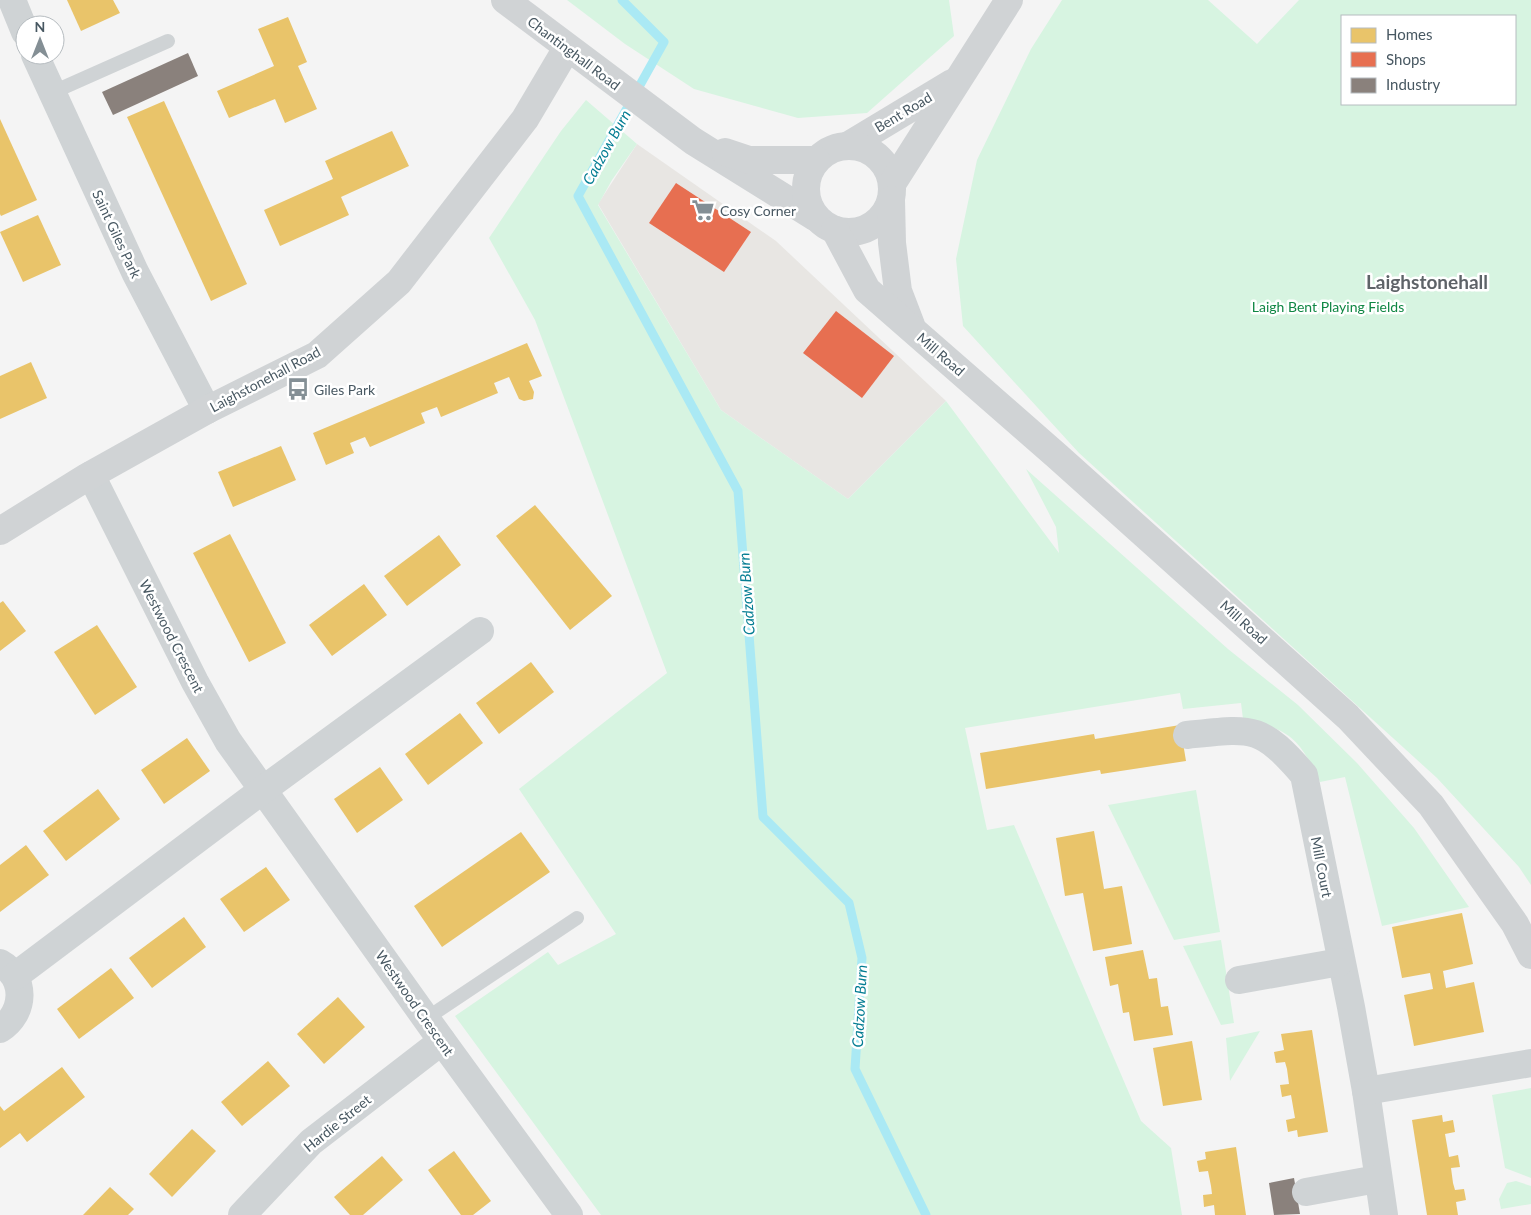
<svg xmlns="http://www.w3.org/2000/svg" width="1531" height="1215" font-family="Lato,sans-serif">
<rect width="100%" height="100%" fill="#f4f4f4"/>
<path fill="#e8e6e3" d="M637,144l139,97 170,160 -98,98 -127,-89 -123,-206z"/>
<g fill="#d7f4e1" fill-rule="evenodd">
<path d="M567,0h382l5,36 -87,77 -69,5 -104,-29 -69,-45z"/>
<path d="M1062,0h146l49,44 42,-44h232v885l-12,-18 -82,-89 -358,-325 -116,-127 -7,-67 21,-99 54,-111zM1342,16h173v88h-173z"/>
<path d="M586,100l51,44 -25,36 -14,25 123,205 127,89 98,-98 113,152 -3,-26 -30,-58 202,180 70,56 59,58 57,65 55,79 -87,19 -37,-149 -25,5c-21,-44 -29,-52 -77,-63l-2,-16 -58,6 -3,-16 -215,35 22,102 27,-5 127,296 30,27 11,67h-581l-146,-199 93,-64 10,13 58,-31 -97,-145 148,-116 -132,-353 -46,-82 72,-107z"/>
<path d="M1196,790l24,142 -46,8 -66,-135z"/>
<path d="M1221,940l13,83 -13,2 -38,-79z"/>
<path d="M1260,1031l-30,50 -4,-43z"/>
<path d="M1531,1088v90l-26,-10 -13,-73z"/>
<path d="M1516,1181l15,5v18l-30,5 -2,-10 8,-16z"/>
</g>
<g fill="#e9c46a">
<path d="M67,0h46l7,13 -39,18z"/>
<path d="M288,17l19,45 -9,4 19,43 -32,14 -10,-24 -46,19 -12,-27 57,-25 -16,-37z"/>
<path d="M164,101l83,183 -36,17 -84,-184z"/>
<path d="M0,119l37,81 -36,16 -1,-2z"/>
<path d="M392,131l17,35 -68,31 8,18 -69,31 -16,-36 69,-31 -8,-18z"/>
<path d="M38,215l23,50 -38,17 -23,-50z"/>
<path d="M527,343l15,33 -13,5 5,11 -1,7 -9,2 -5,-2 -10,-22 -15,6 4,10 -57,24 -4,-10 -16,6 4,10 -55,24 -5,-10 -15,6 4,10 -28,12 -13,-32z"/>
<path d="M31,362l16,36 -47,21v-43z"/>
<path d="M281,446l15,34 -63,27 -15,-35z"/>
<path d="M535,505l77,91 -42,34 -74,-94z"/>
<path d="M230,534l56,109 -37,19 -56,-109z"/>
<path d="M439,535l22,30 -54,41 -23,-30z"/>
<path d="M364,584l23,31 -55,41 -23,-31z"/>
<path d="M3,601l23,30 -26,20v-48z"/>
<path d="M97,625l40,62 -42,28 -41,-63z"/>
<path d="M531,662l23,30 -55,42 -23,-31z"/>
<path d="M460,713l23,30 -55,42 -23,-31z"/>
<path d="M1180,725l6,36 -85,13 -1,-4 -114,19 -6,-36 114,-19 1,5z"/>
<path d="M187,738l23,33 -46,33 -23,-34z"/>
<path d="M380,767l23,33 -46,33 -23,-34z"/>
<path d="M98,789l22,30 -54,42 -23,-30z"/>
<path d="M1094,831l10,58 18,-3 10,58 -39,7 -10,-58 -18,3 -9,-58z"/>
<path d="M521,832l29,40 -108,75 -28,-41z"/>
<path d="M26,845l23,30 -49,37v-47z"/>
<path d="M266,867l24,33 -46,32 -24,-33z"/>
<path d="M1462,913l11,51 -30,7 3,17 28,-6 10,50 -70,14 -10,-51 29,-6 -3,-16 -28,5 -10,-51z"/>
<path d="M184,917l22,30 -54,41 -23,-30z"/>
<path d="M1143,950l6,29 8,-1 4,29 7,-1 5,29 -39,6 -5,-29 -6,1 -5,-29 -8,2 -5,-29z"/>
<path d="M111,968l23,30 -55,41 -22,-30z"/>
<path d="M338,997l27,30 -41,37 -27,-30z"/>
<path d="M1312,1030l16,102 -30,5 -1,-7 -9,2 -2,-12 9,-2 -4,-23 -9,2 -2,-12 9,-1 -2,-15 -2,-7 -9,1 -2,-11 10,-2 -3,-16z"/>
<path d="M1192,1041l10,59 -39,6 -10,-58z"/>
<path d="M268,1061l22,25 -48,40 -21,-24z"/>
<path d="M62,1067l23,30 -58,45 -7,-9 -20,15v-42l4,5z"/>
<path d="M1442,1115l1,7 10,-2 2,12 -10,2 4,23 9,-2 2,12 -9,1 2,15 2,7 9,-1 2,11 -10,2 2,13h-31l-15,-95z"/>
<path d="M192,1129l24,22 -44,46 -23,-23z"/>
<path d="M1236,1147l10,68h-31l-1,-10 -10,2 -1,-12 9,-1 -1,-8 -3,-15 -9,1 -2,-11 9,-2 -1,-7z"/>
<path d="M454,1151l37,50 -18,14h-12l-33,-45z"/>
<path d="M382,1156l21,24 -40,35h-13l-16,-18z"/>
<path d="M110,1187l24,22 -6,6h-45z"/>
</g>
<g fill="#e76f51">
<path d="M676,183l75,49 -27,40 -75,-49z"/>
<path d="M836,311l58,45 -32,42 -59,-45z"/>
</g>
<g fill="#8a817c">
<path d="M188,53l10,23 -85,39 -11,-23z"/>
<path d="M1294,1178l6,36 -26,1 -5,-32z"/>
</g>
<g fill="none" stroke-linecap="round" stroke-linejoin="round">
<path stroke="#aae9f4" stroke-width="9" d="M622,0l42,42 -86,154 160,295 25,326 86,86 13,55 -7,111 71,146"/>
<g stroke="#cfd3d5" stroke-width="14">
<path d="M51,93l117,-52"/>
<path d="M427,1018l150,-100"/>
</g>
<g stroke="#cfd3d5" stroke-width="28">
<path d="M12,0l13,32"/>
<path d="M35,55l100,217 72,138"/>
<path d="M91,475l104,207 33,59 214,300 127,174"/>
<path d="M1187,735c65,-7 73,-11 117,40l47,232 15,84 18,124"/>
<path d="M0,963c27,15 25,50 0,66"/>
<path d="M15,976l249,-187 216,-158"/>
<path d="M1239,980l101,-18"/>
<path d="M1366,1091l165,-28"/>
<path d="M1306,1192l71,-13"/>
<path d="M242,1215l69,-73 131,-101"/>
</g>
<g stroke="#d0d3d5" stroke-width="28">
<path d="M505,0l188,141 122,76"/>
<path d="M849,145l103,-62"/>
<circle cx="849" cy="189" r="43"/>
<path d="M725,152l24,8h67"/>
<path d="M892,184l117,-184"/>
<path d="M891,200l1,43 6,48 13,34"/>
<path d="M835,230l32,60 190,166 291,261 83,88 84,119 16,31"/>
<path d="M0,531l87,-54 120,-67 110,-55 82,-73 126,-163 42,-71"/>
</g>
</g>
<defs>
<symbol id="supermarket-bare" viewBox="-9 -9 18 18"><path d="M-6-5.5h2.5l.6 2H6L4.5 2H-2.5L-4.4-4H-6ZM-1.5 3.2a1.3 1.3 0 1 0 .1 0ZM3 3.2a1.3 1.3 0 1 0 .1 0Z" fill="#848f95" stroke="#fff" stroke-width="2.5" paint-order="stroke"/></symbol>
<symbol id="bus-bare" viewBox="-9 -9 18 18"><path d="M-5-6H5V4H4V6H2V4H-2V6H-4V4H-5ZM-3.5-4V0h7V-4ZM-3.5 1.2v1.5H-2V1.2ZM2 1.2v1.5H3.5V1.2Z" fill="#848f95" stroke="#fff" stroke-width="2.5" paint-order="stroke"/></symbol>
</defs>
<g fill-rule="evenodd">
<use href="#supermarket-bare" x="687" y="194" width="32" height="32"/>
<use href="#bus-bare" x="282" y="373" width="32" height="32"/>
</g>
<g text-anchor="middle" dominant-baseline="central" stroke-width="5" stroke-linejoin="round" paint-order="stroke">
<g font-size="14" fill="#485862" stroke="#fff">
<text transform="translate(574 53) rotate(37)">Chantinghall Road</text>
<text transform="translate(903 112) rotate(-31)">Bent Road</text>
<text transform="translate(117 234) rotate(65)">Saint Giles Park</text>
<text transform="translate(941 354) rotate(41)">Mill Road</text>
<text transform="translate(265 379) rotate(-28)">Laighstonehall Road</text>
<text transform="translate(1244 622) rotate(42)">Mill Road</text>
<text transform="translate(172 636) rotate(63)">Westwood Crescent</text>
<text transform="translate(1322 867) rotate(79)">Mill Court</text>
<text transform="translate(415 1003) rotate(55)">Westwood Crescent</text>
<text transform="translate(337 1123) rotate(-39)">Hardie Street</text>
</g>
<g font-size="14" fill="#485862" stroke="#fff" text-anchor="start">
<text x="720" y="210">Cosy Corner</text>
<text x="314" y="389">Giles Park</text>
</g>
<g font-size="14" fill="#108744" stroke="#fff">
<text x="1328" y="306">Laigh Bent Playing Fields</text>
</g>
<g font-size="15" font-style="italic" fill="#047d93" stroke="#fff">
<text transform="translate(606 147) rotate(-61)">Cadzow Burn</text>
<text transform="translate(746 594) rotate(-94)">Cadzow Burn</text>
<text transform="translate(859 1006) rotate(-87)">Cadzow Burn</text>
</g>
<g font-size="19" font-weight="bold" fill="#5e6368" stroke="#fff">
<text x="1427" y="281">Laighstonehall</text>
</g>
</g>
<rect x="1341" y="15" width="175" height="90" fill="#ffffff" stroke="#b6bcc0"/>
<rect x="1351" y="28" width="25" height="15" fill="#e9c46a" stroke="#b6bcc0"/>
<text x="1386" y="40" font-size="15" fill="#485862">Homes</text>
<rect x="1351" y="52" width="25" height="15" fill="#e76f51" stroke="#b6bcc0"/>
<text x="1386" y="65" font-size="15" fill="#485862">Shops</text>
<rect x="1351" y="78" width="25" height="15" fill="#8a817c" stroke="#b6bcc0"/>
<text x="1386" y="90" font-size="15" fill="#485862">Industry</text>
<g transform="translate(40 40)"><circle r="24" fill="#ffffff" stroke="#b6bcc0"/>
<path d="M0-4L9 19L0 12L-9 19Z" fill="#848f95"/>
<text y="-8" font-size="14" font-weight="bold" text-anchor="middle" fill="#485862">N</text>
</g>
</svg>
